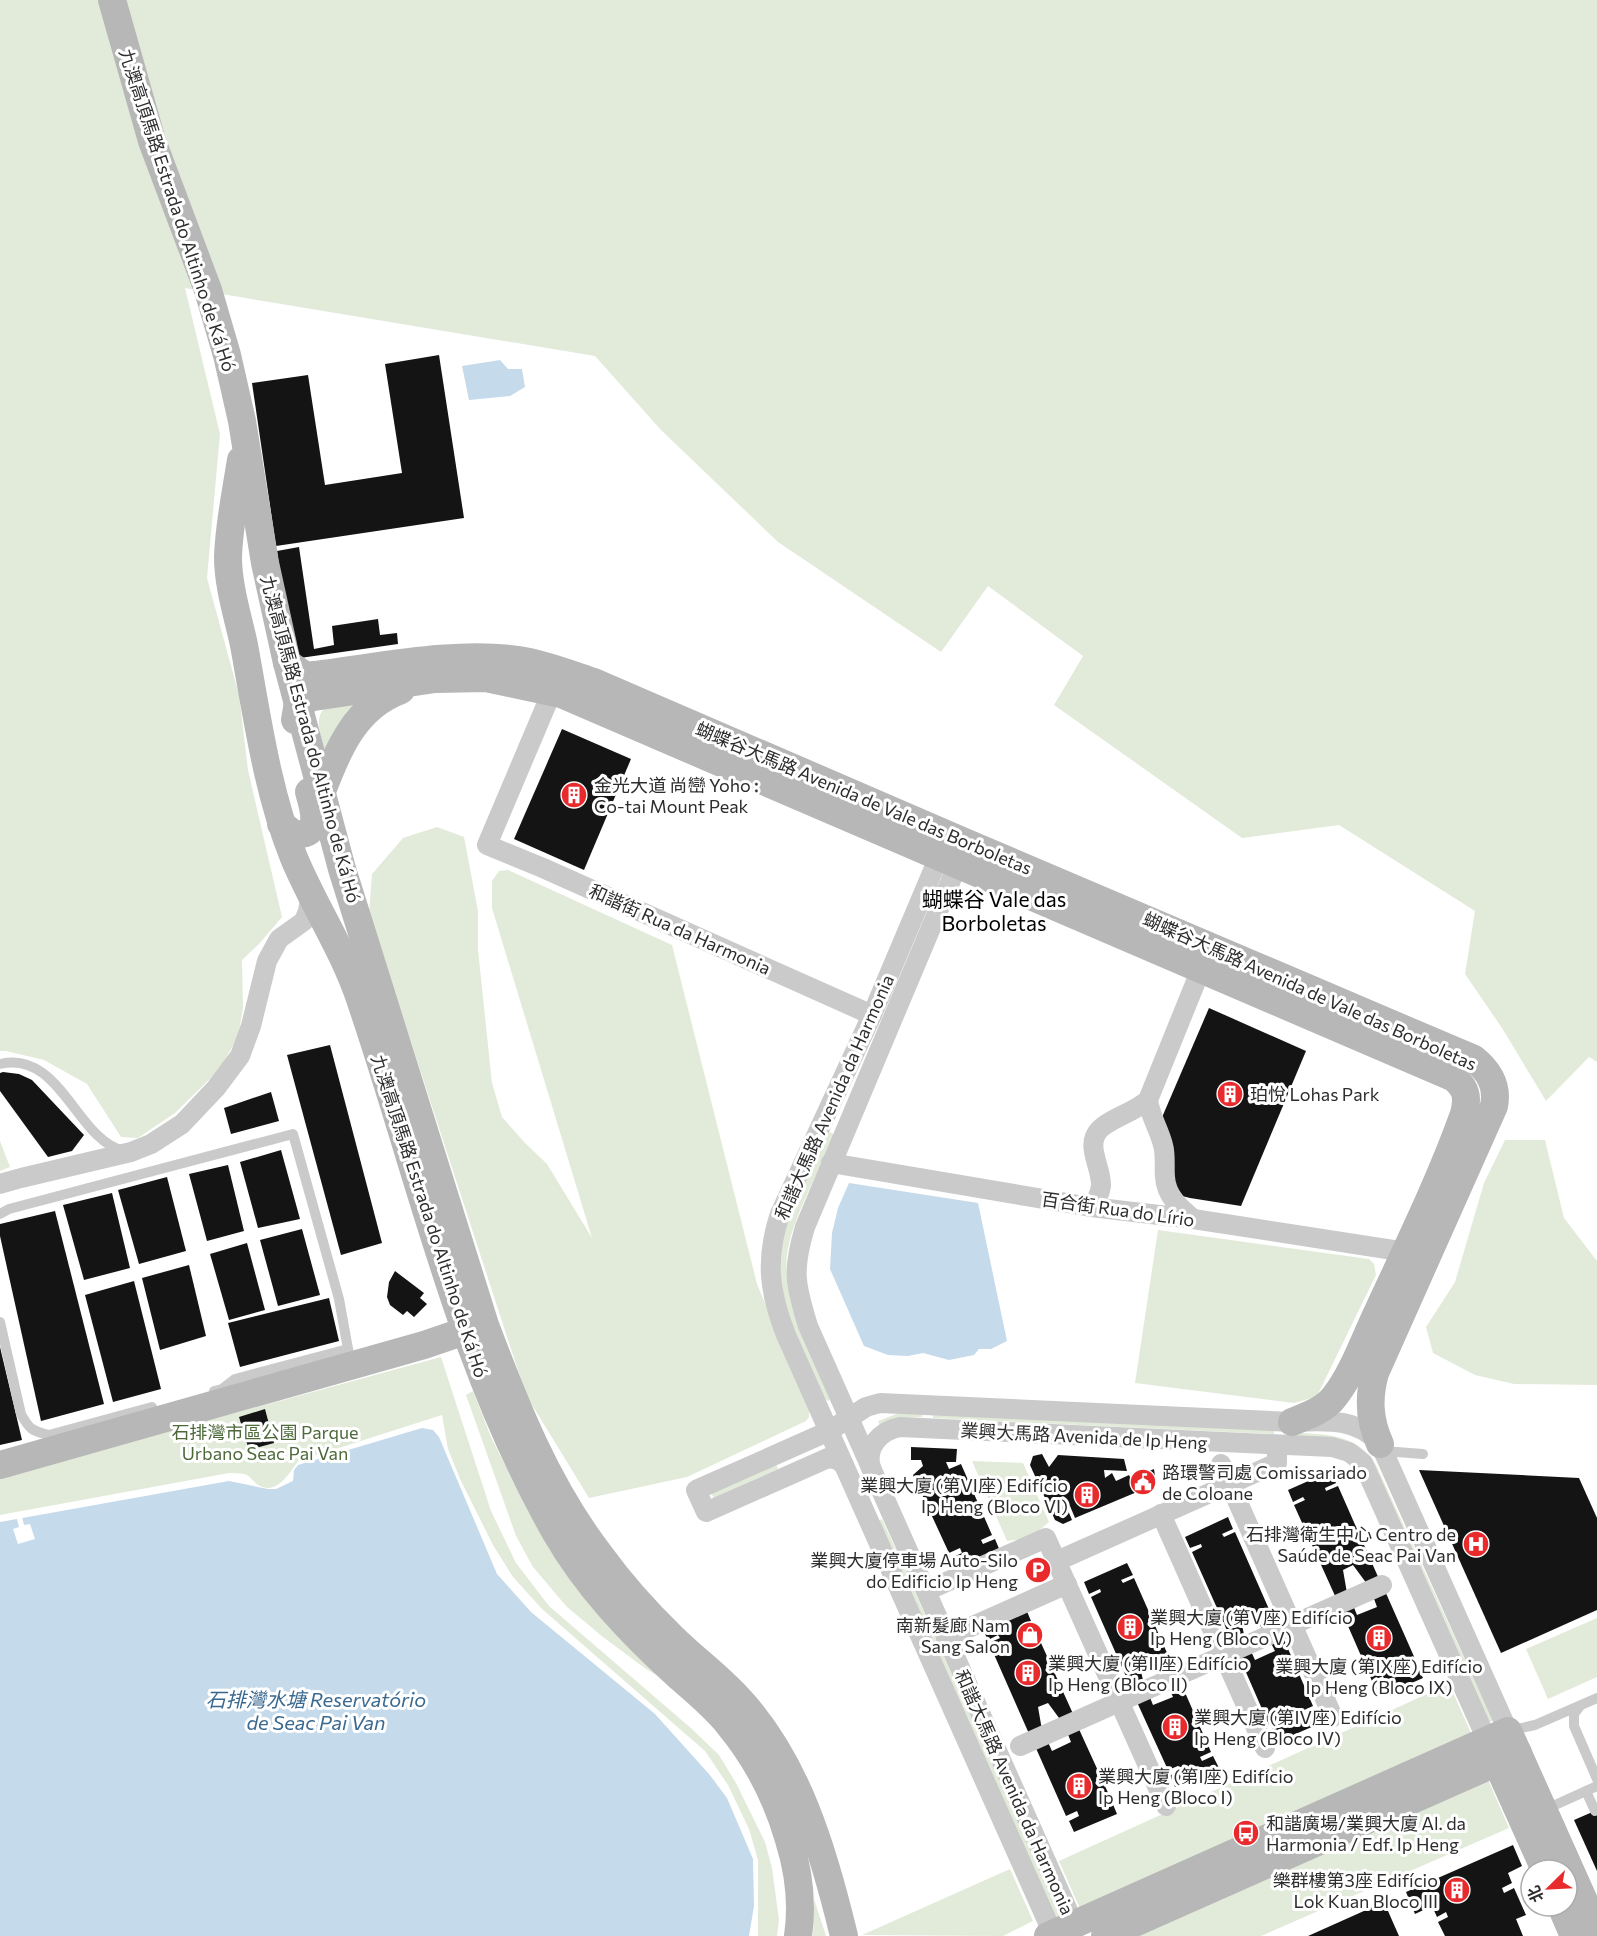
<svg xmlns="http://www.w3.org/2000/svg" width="1597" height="1936" font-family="Commissioner,'Noto Sans SC',sans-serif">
<rect width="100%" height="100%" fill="#fff"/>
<g fill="#e2ebd9">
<path d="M0,0h1597v1062l-8,-5 -43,44 -44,-73 -37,-54 10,-63 -136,-86 -97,13 -188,-133 29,-49 -95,-70 -47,66 -163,-110 -117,-112 -66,-74 -410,-68 35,146 -13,144 32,117 9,75 34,147 -23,27 -17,16 1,48 -5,29 -19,33 -44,43 -37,25 -17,-1 -34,-53 -43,-24 -38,-9h-6z"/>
<path d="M355,704l-30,47c-3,-12 -13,-36 2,-44 7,-4 20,-2 28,-3z"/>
<path d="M437,827l27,10 14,74v39l14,133 10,34 23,26 22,21 45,74 -100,-330v-27l7,-10 9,-1 164,75 85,339 52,122v11l-3,4 -119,56 -98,21 -63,-103 -157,-482 3,-39 31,-36z"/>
<path d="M827,1131l9,4c-16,35 -44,82 -49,120 -5,39 29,107 43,145l-2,1 -4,-3 -34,-75 -12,-45 5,-52z"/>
<path d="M1505,1140h40l19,78 33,43v124l-83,-1 -39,-9 -42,-22 -7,-26 29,-45 29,-99z"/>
<path d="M0,1141l10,26 -10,4z"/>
<path d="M1158,1230l211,29 5,5 2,11 -58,119 -6,4 -18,5 -159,-20z"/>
<path d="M441,1357l50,154 25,52 33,43 143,123 27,26 17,28 29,59 7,26 7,52 -2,16h-19v-76l-9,-31 -21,-44 -23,-34 -163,-142 -29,-32 -20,-32 -33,-66 -12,-30 -6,-34 -144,46c-9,13 -22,35 -40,24 -5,-4 -9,-10 -14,-11 -5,-1 -10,-1 -15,-1l-229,42v-38z"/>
<path d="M473,1391l18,46 23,46 156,200 -24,-14 -43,-32 -36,-30 -34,-40 -17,-31 -50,-141z"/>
<path d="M899,1413h24l-1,4 -21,1 -21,8 -2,-5z"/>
<path d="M933,1413l341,16v5l-341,-16z"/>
<path d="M1287,1432c36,3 68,-1 89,33l117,256 -7,2 -115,-256 -84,-29z"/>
<path d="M972,1461l51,2 26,59c-16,14 -21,17 -42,19z"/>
<path d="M776,1464l2,5 -64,29 -3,-5z"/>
<path d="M882,1519l179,398 -5,2 -178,-398z"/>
<path d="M1597,1618v59l-49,22 -22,-50z"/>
<path d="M1449,1684l23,51 -391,176 -22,-50z"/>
<path d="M1487,1777l22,51 -248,108h-138z"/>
<path d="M1010,1869l23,52 -30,15 -141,-1z"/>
<path d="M814,1899l12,37h-13z"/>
</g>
<g fill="#c5daeb">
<path d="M500,360l8,9h14l3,18 -15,9 -41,4 -7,-34z"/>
<path d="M849,1183l129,20 29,138 -16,8h-12l-5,6 -25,5 -26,-7 -15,3 -20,-1 -24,-9 -34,-77 2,-36 6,-25z"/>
<path d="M422,1428l11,2 6,7 58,137 34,38 124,102 54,60 18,24 26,61 1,47 -5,30h-749v-414l229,-41 39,8h8l17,-8 1,-11 4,-5z"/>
</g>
<path fill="#fff" d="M22,1517l2,8 6,-1 5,15 -17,5 -5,-15 6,-2 -2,-8z"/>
<g fill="#141414">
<path d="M439,355l25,163 -188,28 -24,-163 56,-8 17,110 77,-12 -17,-109z"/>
<path d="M299,547l15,102 20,-4 -2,-19 46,-7 2,16 17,-2 1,11 -105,15 -16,-108z"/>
<path d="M562,729l69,30 -47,111 -70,-31z"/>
<path d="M1209,1008l97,43 -65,155 -51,-8 -8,-2 -9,-5 -11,-64 1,-12z"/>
<path d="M330,1045l52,198 -41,12 -54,-200z"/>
<path d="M3,1072l16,2 13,6 52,55 -12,16 -24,6 -48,-66v-18z"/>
<path d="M271,1092l8,29 -48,13 -7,-26z"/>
<path d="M281,1150l19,69 -42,9 -18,-66z"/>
<path d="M228,1165l16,66 -37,10 -18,-67z"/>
<path d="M167,1177l19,74 -47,13 -21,-74z"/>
<path d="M112,1193l18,75 -46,12 -21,-75z"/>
<path d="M55,1211l49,193 -63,17 -41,-185v-12z"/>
<path d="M302,1229l18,66 -42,11 -18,-66z"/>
<path d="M247,1243l18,67 -36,10 -19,-66z"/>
<path d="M189,1265l17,71 -46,14 -18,-72z"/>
<path d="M395,1271l29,22 -4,5 7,6 -13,13 -7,-6 -4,4 -13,-10 -3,-8 2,-15z"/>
<path d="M134,1281l27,108 -48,13 -28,-107z"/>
<path d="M329,1298l10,43 -99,26 -12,-44z"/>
<path d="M0,1347l22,93 -22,5z"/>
<path d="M265,1409l9,34 -25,7 -10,-33z"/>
<path d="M911,1447l46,2 -1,13h-10l3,7 12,-5 31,71 -11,5 2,4 12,-5 5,12 -43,19 -6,-12 11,-5 -2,-5 -11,5 -36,-78 10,-9 -2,-6h-10z"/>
<path d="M1042,1454l7,13 9,-12 66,4 3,12 -23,-1 1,8 7,-5 4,8 13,-6 2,4 23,-10 2,15 -81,34 -5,-12 -3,2 5,12 -9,4 -8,-4 -25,-55 3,-9z"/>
<path d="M1419,1470l160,8 18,40v92l-96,43z"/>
<path d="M1331,1471l5,12 -11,5 1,3 12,-5 41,93 -12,5 -14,-19 -10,5 4,23 -11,5 -42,-93 11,-5 -2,-3 -10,5 -5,-12z"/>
<path d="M1228,1517l5,12 -11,5 2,3 11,-5 41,93 -12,6 -14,-19 -10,4 5,23 -12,5 -41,-92 10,-5 -1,-3 -11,4 -5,-11z"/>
<path d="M1127,1563l6,12 -12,5 2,3 11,-5 41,93 -12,5 -14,-19 -10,5 5,23 -12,5 -41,-93 10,-5 -1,-3 -11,5 -5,-12z"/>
<path d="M1385,1591l31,70 -12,5 2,5 11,-5 6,12 -43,19 -6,-12 11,-4 -2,-5 -11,5 -31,-71 12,-5 4,10 20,-8 -4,-11z"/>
<path d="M1026,1609l5,12 -11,5 1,2 11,-5 42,93 -12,6 -14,-19 -10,4 4,23 -12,6 -41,-93 11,-5 -2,-3 -10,5 -6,-12z"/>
<path d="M1282,1635l31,71 -11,5 2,4 11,-5 6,13 -44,19 -5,-13 10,-4 -2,-5 -11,5 -31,-71 12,-5 5,11 20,-9 -5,-10z"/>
<path d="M1180,1681l31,71 -11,5 2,4 11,-5 6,12 -44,19 -5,-12 10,-4 -2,-5 -10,4 -32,-70 13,-5 4,10 20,-8 -5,-11z"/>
<path d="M1078,1727l32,70 -12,5 2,4 12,-4 5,12 -43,18 -5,-11 10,-5 -2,-5 -11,5 -31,-70 12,-6 5,11 19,-9 -4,-10z"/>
<path d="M1597,1810v61l-23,-51z"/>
<path d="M1513,1845l9,21 -14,7 4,10 -10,5 2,5 10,-5 12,27 -10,4 7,17h-78l-7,-14 10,-5 -2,-5 -9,5 -5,-11 -17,8 -9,-22z"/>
<path d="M1384,1902l15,34h-91z"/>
</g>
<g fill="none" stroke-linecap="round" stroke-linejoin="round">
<g stroke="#cacaca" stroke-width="10">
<path d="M0,1064c61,-14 76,76 124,87"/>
<path d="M0,1214l9,-5 284,-75 46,165 9,50"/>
<path d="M0,1322l21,92c8,15 11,17 28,21l103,-28"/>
<path d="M214,1391l8,-2 13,-10 113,-30 1,5"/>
<path d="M1383,1451l40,3"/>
<path d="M1580,1706l-6,8v12l23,53"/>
<path d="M1508,1731l27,-6 62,-27"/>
<path d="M1586,1791l9,20"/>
<path d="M1544,1810l53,-24"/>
</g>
<g stroke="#cacaca" stroke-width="20">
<path d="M556,682l-69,163 56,23 329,147"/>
<path d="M943,847l-71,168 -92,199c-15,45 -11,78 6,121l267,599"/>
<path d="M962,854l-157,373c-13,43 -10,57 3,99l266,598"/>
<path d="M1148,1100c2,16 11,29 15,45 3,10 1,22 2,32 1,19 15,31 28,42"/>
<path d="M831,1163l260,44 102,12 213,33"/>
<path d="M0,1184l21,-6 110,-26 20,-8 31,-20 34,-36 24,-32 11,-30 16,-65 12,-22 25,-18 4,-10 3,-18"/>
<path d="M1091,1207c5,-6 9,-13 10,-21 1,-19 -17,-41 -1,-57 11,-11 33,-16 48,-29l53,-131"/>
<path d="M1221,1464l112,253"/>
<path d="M844,1465l-6,-5 -10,-2 -122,54 -10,-22 133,-59 37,-24 14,-4 412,19c32,-1 65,-5 88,22l128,287"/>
<path d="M871,1468c-6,-21 9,-37 29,-41l432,20 17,5 14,11 124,277"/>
<path d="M1161,1514l104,234"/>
<path d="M1057,1561l220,-98v-18"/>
<path d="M926,1591l120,-53 120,268"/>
<path d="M946,1638l121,-54"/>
<path d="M1020,1746l362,-161"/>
</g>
<g stroke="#b7b7b7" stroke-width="28">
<path d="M112,0l40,141 56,149 19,65 15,66 23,142 22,100 55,206 143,456c30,80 62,161 115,230 21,29 45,56 72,82 21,21 46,39 66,61 60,64 86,155 106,238"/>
<path d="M241,460c-5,32 -12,64 -13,97 0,29 10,60 16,88 13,71 23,146 50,213 20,48 49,91 66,141 61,179 101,368 196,534 31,54 75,100 121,142 18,16 37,31 52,50 28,34 48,73 60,115 10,32 14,62 9,96"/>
<path d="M287,663l19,13 8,-1c67,-8 139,-24 205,-15 26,4 51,14 75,22l373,161 507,216c16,13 24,27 20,47l-119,267c-7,25 -6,47 5,71"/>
<path d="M295,720l3,-18 16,-5 121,-18 51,-1 75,16 893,384c13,11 14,20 10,36 -24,67 -56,132 -86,197 -13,27 -25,62 -43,85 -10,14 -28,20 -43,26"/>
<path d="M322,791c17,-43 33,-84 79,-101"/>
<path d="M281,824l13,10c29,3 20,-25 15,-42"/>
<path d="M0,1465l424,-120 41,-14"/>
<path d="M1489,1745l56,125"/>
<path d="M1561,1906l13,30"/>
<path d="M1048,1936l460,-205 89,199"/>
<path d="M1105,1936l413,-183"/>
</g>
</g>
<defs>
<symbol id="building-disc" viewBox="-11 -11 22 22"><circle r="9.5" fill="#e82a2d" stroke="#fff"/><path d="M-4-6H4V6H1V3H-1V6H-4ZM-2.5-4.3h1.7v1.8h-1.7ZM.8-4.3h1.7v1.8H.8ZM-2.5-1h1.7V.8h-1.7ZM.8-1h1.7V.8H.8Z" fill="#fff"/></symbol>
<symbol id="civic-disc" viewBox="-11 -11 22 22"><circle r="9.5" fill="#e82a2d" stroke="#fff"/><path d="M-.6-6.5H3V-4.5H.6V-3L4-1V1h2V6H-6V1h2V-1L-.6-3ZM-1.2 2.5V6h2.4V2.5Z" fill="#fff"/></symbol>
<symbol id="hospital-disc" viewBox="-11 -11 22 22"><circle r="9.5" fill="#e82a2d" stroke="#fff"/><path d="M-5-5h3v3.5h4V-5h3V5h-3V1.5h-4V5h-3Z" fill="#fff"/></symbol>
<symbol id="parking-disc" viewBox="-11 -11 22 22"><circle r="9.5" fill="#e82a2d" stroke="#fff"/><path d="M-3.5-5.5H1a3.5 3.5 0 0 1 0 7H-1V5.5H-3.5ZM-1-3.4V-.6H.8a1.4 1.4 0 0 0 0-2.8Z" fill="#fff"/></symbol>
<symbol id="shop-disc" viewBox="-11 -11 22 22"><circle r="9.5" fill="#e82a2d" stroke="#fff"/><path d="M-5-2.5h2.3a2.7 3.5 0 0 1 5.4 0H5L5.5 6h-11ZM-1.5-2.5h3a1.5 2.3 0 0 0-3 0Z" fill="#fff"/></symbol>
<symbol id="bus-disc" viewBox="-11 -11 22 22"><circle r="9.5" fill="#e82a2d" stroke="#fff"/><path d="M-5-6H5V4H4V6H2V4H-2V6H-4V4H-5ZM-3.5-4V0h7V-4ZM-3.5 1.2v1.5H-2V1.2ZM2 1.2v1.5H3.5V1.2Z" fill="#fff"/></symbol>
</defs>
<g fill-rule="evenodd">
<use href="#building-disc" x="559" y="780" width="30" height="30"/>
<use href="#building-disc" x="1215" y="1079" width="30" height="30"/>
<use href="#civic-disc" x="1128" y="1467" width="30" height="30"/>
<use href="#building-disc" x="1072" y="1480" width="30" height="30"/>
<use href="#hospital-disc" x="1461" y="1529" width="30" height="30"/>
<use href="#parking-disc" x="1023" y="1555" width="30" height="30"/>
<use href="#building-disc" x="1115" y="1612" width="30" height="30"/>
<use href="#shop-disc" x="1015" y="1620" width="30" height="30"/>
<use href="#building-disc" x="1364" y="1623" width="30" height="30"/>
<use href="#building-disc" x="1013" y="1658" width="30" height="30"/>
<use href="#building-disc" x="1160" y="1712" width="30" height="30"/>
<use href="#building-disc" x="1064" y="1771" width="30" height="30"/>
<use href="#bus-disc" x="1231" y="1818" width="30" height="30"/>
<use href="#building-disc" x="1442" y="1875" width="30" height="30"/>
</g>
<g text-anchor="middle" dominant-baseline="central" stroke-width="6" stroke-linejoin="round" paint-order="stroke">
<g font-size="18" fill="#2d2d2d" stroke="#fff">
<text transform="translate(178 210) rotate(72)">九澳高頂馬路 Estrada do Altinho de Ká Hó</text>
<text transform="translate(311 739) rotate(75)">九澳高頂馬路 Estrada do Altinho de Ká Hó</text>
<text transform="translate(864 798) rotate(23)">蝴蝶谷大馬路 Avenida de Vale das Borboletas</text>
<text transform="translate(680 929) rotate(24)">和諧街 Rua da Harmonia</text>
<text transform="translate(1310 991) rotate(24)">蝴蝶谷大馬路 Avenida de Vale das Borboletas</text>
<text transform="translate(834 1097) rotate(-66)">和諧大馬路 Avenida da Harmonia</text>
<text transform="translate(1118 1209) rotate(8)">百合街 Rua do Lírio</text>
<text transform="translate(430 1216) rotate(72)">九澳高頂馬路 Estrada do Altinho de Ká Hó</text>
<text transform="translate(1084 1436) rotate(3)">業興大馬路 Avenida de Ip Heng</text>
<text transform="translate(1015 1792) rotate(66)">和諧大馬路 Avenida da Harmonia</text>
</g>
<g font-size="18" fill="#2d2d2d" stroke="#fff" text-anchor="start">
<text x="594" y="785">金光大道 尚巒 Yoho :<tspan x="594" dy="21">Co-tai Mount Peak</tspan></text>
<text x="1250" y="1094">珀悅 Lohas Park</text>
<text x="1162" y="1472">路環警司處 Comissariado<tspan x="1162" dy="21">de Coloane</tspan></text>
<text x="1068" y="1485" text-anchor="end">業興大廈 (第VI座) Edifício<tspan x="1068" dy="21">Ip Heng (Bloco VI)</tspan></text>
<text x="1456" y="1534" text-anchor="end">石排灣衛生中心 Centro de<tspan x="1456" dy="21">Saúde de Seac Pai Van</tspan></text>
<text x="1018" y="1560" text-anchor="end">業興大廈停車場 Auto-Silo<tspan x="1018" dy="21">do Edificio Ip Heng</tspan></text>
<text x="1150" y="1617">業興大廈 (第V座) Edifício<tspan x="1150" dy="21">Ip Heng (Bloco V)</tspan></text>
<text x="1010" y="1625" text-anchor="end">南新髮廊 Nam<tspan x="1010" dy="21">Sang Salon</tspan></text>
<text x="1048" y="1663">業興大廈 (第II座) Edifício<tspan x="1048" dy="21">Ip Heng (Bloco II)</tspan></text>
<text x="1379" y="1666" text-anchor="middle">業興大廈 (第IX座) Edifício<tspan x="1379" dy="21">Ip Heng (Bloco IX)</tspan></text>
<text x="1194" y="1717">業興大廈 (第IV座) Edifício<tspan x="1194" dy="21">Ip Heng (Bloco IV)</tspan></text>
<text x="1098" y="1776">業興大廈 (第I座) Edifício<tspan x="1098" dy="21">Ip Heng (Bloco I)</tspan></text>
<text x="1266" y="1823">和諧廣場/業興大廈 Al. da<tspan x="1266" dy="21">Harmonia / Edf. Ip Heng</tspan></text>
<text x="1438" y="1880" text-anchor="end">樂群樓第3座 Edifício<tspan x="1438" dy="21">Lok Kuan Bloco III</tspan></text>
</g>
<g font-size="18" fill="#4d693a" stroke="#fff">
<text x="265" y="1432">石排灣市區公園 Parque<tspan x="265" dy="21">Urbano Seac Pai Van</tspan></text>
</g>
<g font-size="20" font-style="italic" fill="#3a6990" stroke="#fff">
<text x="316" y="1699">石排灣水塘 Reservatório<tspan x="316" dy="23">de Seac Pai Van</tspan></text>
</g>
<g font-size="21" fill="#000" stroke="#fff">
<text x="994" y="898">蝴蝶谷 Vale das<tspan x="994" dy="24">Borboletas</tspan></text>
</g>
</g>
<g transform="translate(1549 1888) rotate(246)"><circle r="28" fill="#ffffff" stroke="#ababab" stroke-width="1.5"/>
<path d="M0-4.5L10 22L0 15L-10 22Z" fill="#e82a2d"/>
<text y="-9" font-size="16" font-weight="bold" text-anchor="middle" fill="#2d2d2d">北</text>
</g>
</svg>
